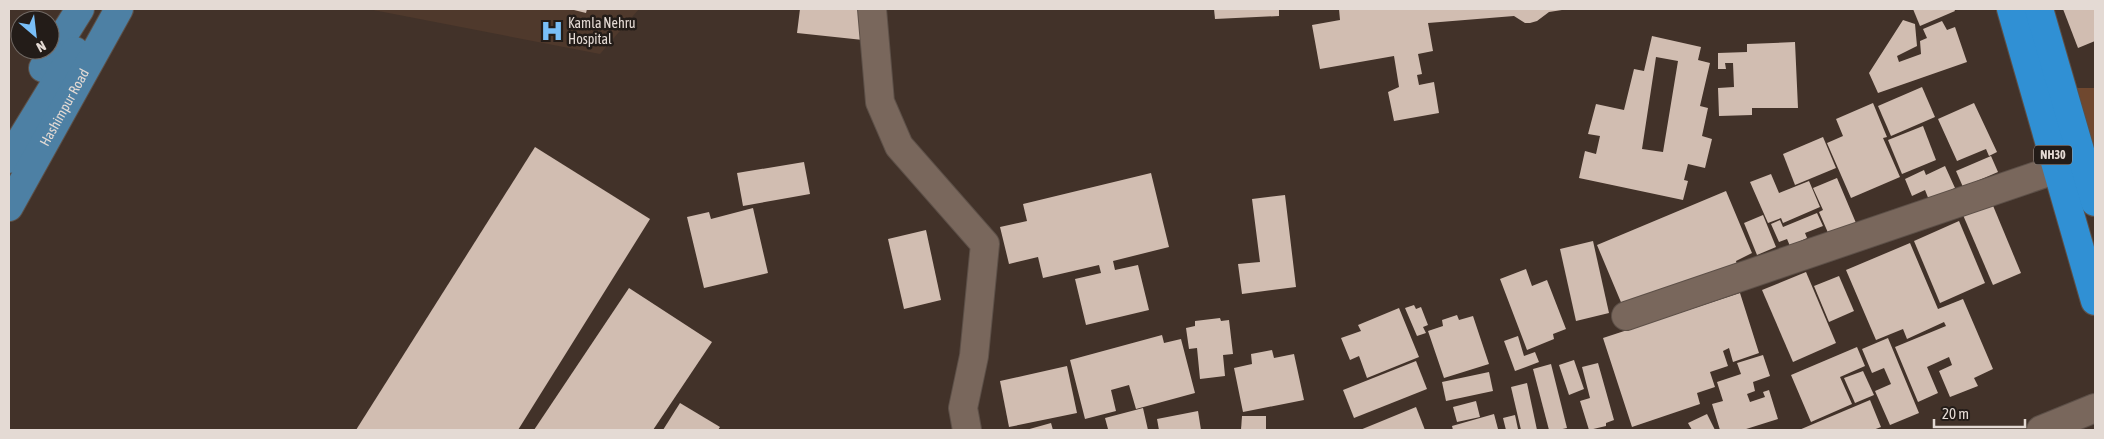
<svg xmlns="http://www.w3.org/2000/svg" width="2104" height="439" font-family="'Asap Condensed',sans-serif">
<rect width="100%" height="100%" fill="#423229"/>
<path fill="#4f392c" d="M368,9h271l-39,45z"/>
<path fill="#70482f" d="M2077,88h18v65z"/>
<g fill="#d1bdb1" fill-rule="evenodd">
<path d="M570,9h17l-1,4z"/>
<path d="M800,9h66l-3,31 -66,-7z"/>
<path d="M1214,9h65v7l-64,3z"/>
<path d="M1339,9h223v1l-13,2 -12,9 -7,2h-5l-11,-7 -86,7 5,28 -15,3 4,20 -5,1 2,10 15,-3 5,31 -45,8 -6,-29 11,-5 -5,-31 -74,13 -8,-44 28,-5z"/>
<path d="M1913,9h41l1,2 -35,15z"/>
<path d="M2063,9h32v32l-17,7z"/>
<path d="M1903,20l12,4 2,22 -20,10 2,6 22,-8 -1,-13 7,-3 -4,-9 19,-8 5,9 8,-3 12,35 -89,31 -9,-20z"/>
<path d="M1652,36l49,11 -3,13 12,3 -10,43 8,2 -6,28 10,3 -7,29 -17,-4 -4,16 4,1 -5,19 -104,-22 6,-27 11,3 4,-18 -12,-2 8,-30 28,6 10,-41 10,2zM1656,57l22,4 -15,91 -21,-3z"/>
<path d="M1795,42l3,66h-46v7l-33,1 -1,-28 16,-1 -1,-24h-8l1,6h-8v-16l29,-1v-8z"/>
<path d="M1922,87l13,30 -44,19 -13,-30z"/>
<path d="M1873,103l14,34 -4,1 17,39 -49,21 -24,-55 16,-7 -7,-17z"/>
<path d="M1974,103l23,49 -8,4 -3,-7 -29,12 -19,-42z"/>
<path d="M1923,126l13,34 -34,14 -14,-34z"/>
<path d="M1823,137l13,31 -41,17 -12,-31z"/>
<path d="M535,147l115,72 -132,211h-162z"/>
<path d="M1991,156l7,16 -35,15 -7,-16z"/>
<path d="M804,162l6,32 -67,12 -6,-33z"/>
<path d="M1945,166l10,22 -26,12 -4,-10 -13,6 -7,-17 19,-9 2,5z"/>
<path d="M1151,173l18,74 -56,14 2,9 23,-5 11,45 -63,15 -11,-46 26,-6 -2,-8 -56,13 -5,-21 -29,7 -9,-37 27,-6 -4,-17z"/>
<path d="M1771,174l8,19 30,-12 11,26 -37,16 -2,-5 -13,5 -18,-41z"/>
<path d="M1837,178l19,45 -27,12 -10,-23 4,-2 -10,-22z"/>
<path d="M1726,191l26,62 -16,8 1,4 -114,42 -26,-62z"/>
<path d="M1285,195l11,92 -54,7 -4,-30 22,-2 -8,-63z"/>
<path d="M1989,196l32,77 -28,12 -33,-77z"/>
<path d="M753,208l15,65 -64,15 -17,-71 22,-5 2,7z"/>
<path d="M1817,213l6,13 -18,7 2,5 -17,8 -3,-7 -8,3 -8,-18 9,-4 3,7z"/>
<path d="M1763,215l13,32 -19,8 -13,-32z"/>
<path d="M1959,221l26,62 -45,20 -26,-62z"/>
<path d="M926,230l15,70 -37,9 -16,-70z"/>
<path d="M1593,241l16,72 -33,8 -16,-72z"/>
<path d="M1910,243l28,66 25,-10 30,70 -19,9 4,8 -28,11 -11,-26 13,-6 -3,-8 -22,10 11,26 -20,9 -23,-55 51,-21 -2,-4 -37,17 -4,-10 -27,11 -30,-70z"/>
<path d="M1526,269l6,17 15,-6 19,49 -13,5 1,5 -27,11 -27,-71z"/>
<path d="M1806,272l30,71 -43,19 -31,-72z"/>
<path d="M1839,276l15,35 -25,11 -15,-36z"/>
<path d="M629,288l83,54 -59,88h-119z"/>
<path d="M1740,293l19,60 -26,9 -4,-14 -6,3 5,15 -18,6 5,15 -18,6 3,11 -68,23 -29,-89z"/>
<path d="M1414,305l2,4 5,-2 7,18 -5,2 3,6 -9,3 -12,-28z"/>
<path d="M1399,308l20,49 -52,21 -8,-22 -9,4 -9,-22 20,-7 -3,-6z"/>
<path d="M1457,315l2,5 14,-4 16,48 -45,14 -16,-47 15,-5 -1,-6z"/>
<path d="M1220,318l1,3 8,-1 4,34 -10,1 2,21 -25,3 -3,-31 -8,1 -3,-21 9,-2v-5z"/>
<path d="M1162,335l2,8 17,-4 14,54 -59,16 -7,-24 -18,5 5,21 -31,8 -15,-59z"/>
<path d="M1518,336l6,20 11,-4 4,10 -24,9 -11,-30z"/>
<path d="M1888,338l31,75 -29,12 -15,-34 16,-7 -7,-16 -12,5 -10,-24z"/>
<path d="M1857,347l8,19 -25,11 12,27 -41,18 -20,-47z"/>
<path d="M1272,350l2,8 20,-4 10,46 -61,12 -9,-44 18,-4 -1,-10z"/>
<path d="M1763,355l7,21 -17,6 2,9 -8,3 3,8 15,-5 -2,-5 6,-2 9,29 -35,11h-23l-8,-26 11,-3 -6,-19 24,-8 -4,-11z"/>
<path d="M1574,360l10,29 -15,6 -10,-30z"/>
<path d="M1416,361l11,28 -73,29 -11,-28z"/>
<path d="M1598,363l16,57 -8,3v3l-17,4 -9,-29 10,-3 -8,-31z"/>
<path d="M1551,364l16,64 -9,2h-9l-16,-61z"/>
<path d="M1067,366l10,47 -68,14 -9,-46z"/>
<path d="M1863,371l11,24 -19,8 -11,-25z"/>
<path d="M1489,372l4,19 -47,10 -4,-19z"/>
<path d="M1527,383l10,47h-16l-10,-43z"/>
<path d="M1870,400l11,27 -8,3h-74z"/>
<path d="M1476,401l4,16 -23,5 -4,-15z"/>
<path d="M680,403l40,24 -2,3h-55z"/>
<path d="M1416,407l9,23h-65z"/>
<path d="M1143,408l5,22h-43l3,-1 -3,-11z"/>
<path d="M1198,411l3,19h-42l-2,-11z"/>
<path d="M1494,414l4,15 -45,1 -1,-4z"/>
<path d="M1707,414l8,16h-23l-4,-7z"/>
<path d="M1515,415l3,14 -12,1 -3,-12z"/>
<path d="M1242,416h24v14h-25z"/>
<path d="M1051,423l2,7h-27z"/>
</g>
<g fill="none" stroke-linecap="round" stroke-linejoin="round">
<defs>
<g id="minor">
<path d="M872,9l8,93 19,44 86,98 -11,112 -11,52 4,22"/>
<path d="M1626,316l431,-147"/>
<path d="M2041,430l54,-22"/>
</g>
<g id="major">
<path d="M43,68l37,-59"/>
<path d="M9,159l66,-108"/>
<path id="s1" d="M9,207l110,-198"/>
</g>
<g id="highway">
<path d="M2011,9l84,292"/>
<path d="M2039,9l56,193"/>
</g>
</defs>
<use href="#minor" stroke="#5d5048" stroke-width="30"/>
<use href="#major" stroke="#5d5048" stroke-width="30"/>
<use href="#highway" stroke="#5d5048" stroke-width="30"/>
<use href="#minor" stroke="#79675c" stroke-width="28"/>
<use href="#major" stroke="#4d80a4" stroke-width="28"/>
<use href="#highway" stroke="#3090d4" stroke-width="28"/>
</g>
<defs>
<symbol id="hospital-bare" viewBox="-9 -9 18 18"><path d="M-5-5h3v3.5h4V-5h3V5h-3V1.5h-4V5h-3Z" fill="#79bff8" stroke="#231c18" stroke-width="2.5" paint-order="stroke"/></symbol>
</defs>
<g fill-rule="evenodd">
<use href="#hospital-bare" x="536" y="15" width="32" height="32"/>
</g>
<g text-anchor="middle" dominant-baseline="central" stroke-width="5" stroke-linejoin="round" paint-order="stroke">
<rect fill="#231c18" stroke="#aaa19c" stroke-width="1" x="2034" y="145.5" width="38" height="19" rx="4"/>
<g font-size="12" font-weight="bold" fill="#e4dad4">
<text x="2053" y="155">NH30</text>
</g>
<g font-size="14" fill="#e4dad4" stroke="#231c18" text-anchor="start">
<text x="568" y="23">Kamla Nehru<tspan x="568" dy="16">Hospital</tspan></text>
</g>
<g font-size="14" fill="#e4dad4" stroke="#231c18">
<text stroke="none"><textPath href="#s1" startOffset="114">Hashimpur Road</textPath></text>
</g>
</g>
<rect width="2104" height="439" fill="none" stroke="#e4dad4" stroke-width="20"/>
<g transform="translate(35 35) rotate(152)"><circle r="24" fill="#231c18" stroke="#706863"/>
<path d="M0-4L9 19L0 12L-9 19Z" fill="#79bff8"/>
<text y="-8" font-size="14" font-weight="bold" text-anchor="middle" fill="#e4dad4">N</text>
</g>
<path d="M1934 419v8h91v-8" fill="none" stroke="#e4dad4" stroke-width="2.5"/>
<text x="1942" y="419" font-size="15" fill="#e4dad4" stroke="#231c18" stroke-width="4" paint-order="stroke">20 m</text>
</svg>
